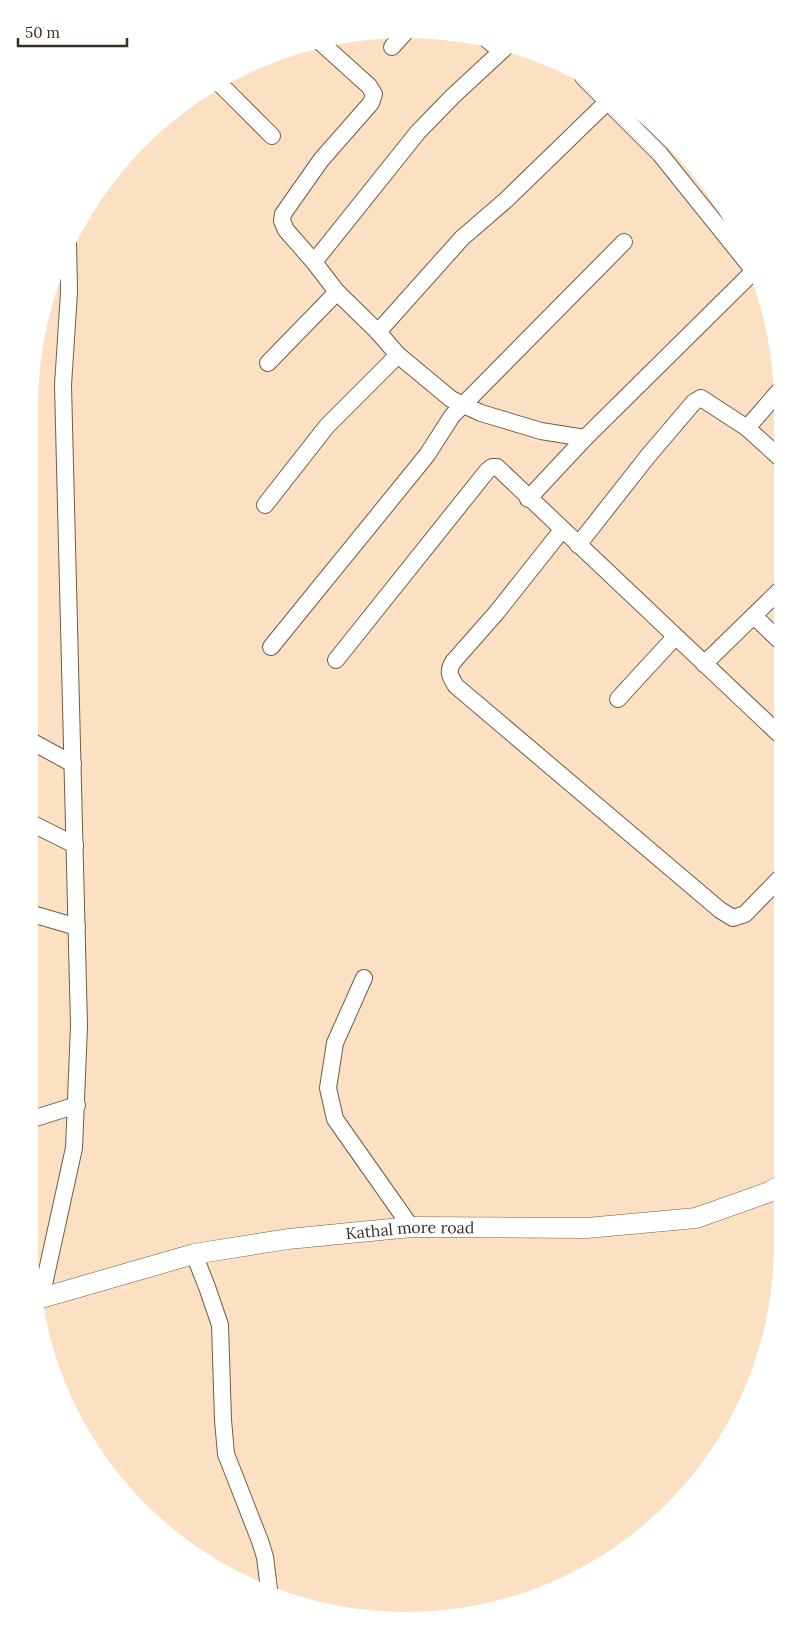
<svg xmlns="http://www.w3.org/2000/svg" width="812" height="1649" font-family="Lora,serif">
<rect width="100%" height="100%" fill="#fbe0c3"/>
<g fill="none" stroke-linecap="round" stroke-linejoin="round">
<defs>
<g id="minor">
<path d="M485,38l16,13"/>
<path d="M318,40l51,46 5,8 -3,9 -50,57 -38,54 -1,7 4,9 28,32 23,30 41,40 20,23 53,44 30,14 60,18 44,7"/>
<path d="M392,47l16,-18"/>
<path d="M583,77l77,77 94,117"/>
<path d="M217,81l55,55"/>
<path d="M314,262l104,-130 35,-36 55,-51"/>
<path d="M378,332l84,-94 44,-38 102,-99"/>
<path d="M268,363l69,-71"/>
<path d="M780,390l-33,38 33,30"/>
<path d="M528,499l57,-61 171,-169"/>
<path d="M265,505l62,-79 71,-71"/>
<path d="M562,530l-65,82 -44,50c-6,10 -3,14 3,24l264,224 13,8 12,-4 37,-38"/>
<path d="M578,545l70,-89 46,-54 7,-4 46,30"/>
<path d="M754,616l27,26"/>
<path d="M271,647l156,-192 25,-39 172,-174"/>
<path d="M336,660l151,-189 5,-4h5l284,269"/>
<path d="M704,664l77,-75"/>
<path d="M618,699l57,-62"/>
<path d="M29,740l44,24"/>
<path d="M29,822l46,23"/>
<path d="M29,913l48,14"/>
<path d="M364,978l-29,65 -7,45 7,31 76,108"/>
<path d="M29,1120l48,-15"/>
<path d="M194,1254l13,33 13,38 3,95 3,34 34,87 5,16 4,32"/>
<path d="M41,1298l33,-150 5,-122 -16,-641 6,-93 -1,-51"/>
</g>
<g id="major">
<path id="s1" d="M38,1299l156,-45 94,-15 123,-12 176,1 109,-10 73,-26 14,-8"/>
</g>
</defs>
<use href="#minor" stroke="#735c42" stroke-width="18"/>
<use href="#major" stroke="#735c42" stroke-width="21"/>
<use href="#minor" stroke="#fff" stroke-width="16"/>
<use href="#major" stroke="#fff" stroke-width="20"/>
</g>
<g text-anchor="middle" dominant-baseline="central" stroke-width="4" stroke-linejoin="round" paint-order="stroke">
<g font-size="16" fill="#3a2f24" stroke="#fff">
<text stroke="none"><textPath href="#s1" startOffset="380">Kathal more road</textPath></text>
</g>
</g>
<path d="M0 0H812V1649H0ZM406 38H406A368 368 0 0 1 774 406V1244A368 368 0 0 1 406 1612H406A368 368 0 0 1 38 1244V406A368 368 0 0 1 406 38Z" fill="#fff" fill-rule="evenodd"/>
<path d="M18 38v8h109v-8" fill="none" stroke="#3a2f24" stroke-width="2.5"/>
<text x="25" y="38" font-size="15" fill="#3a2f24" stroke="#ffffff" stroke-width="4" paint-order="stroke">50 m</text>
</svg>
